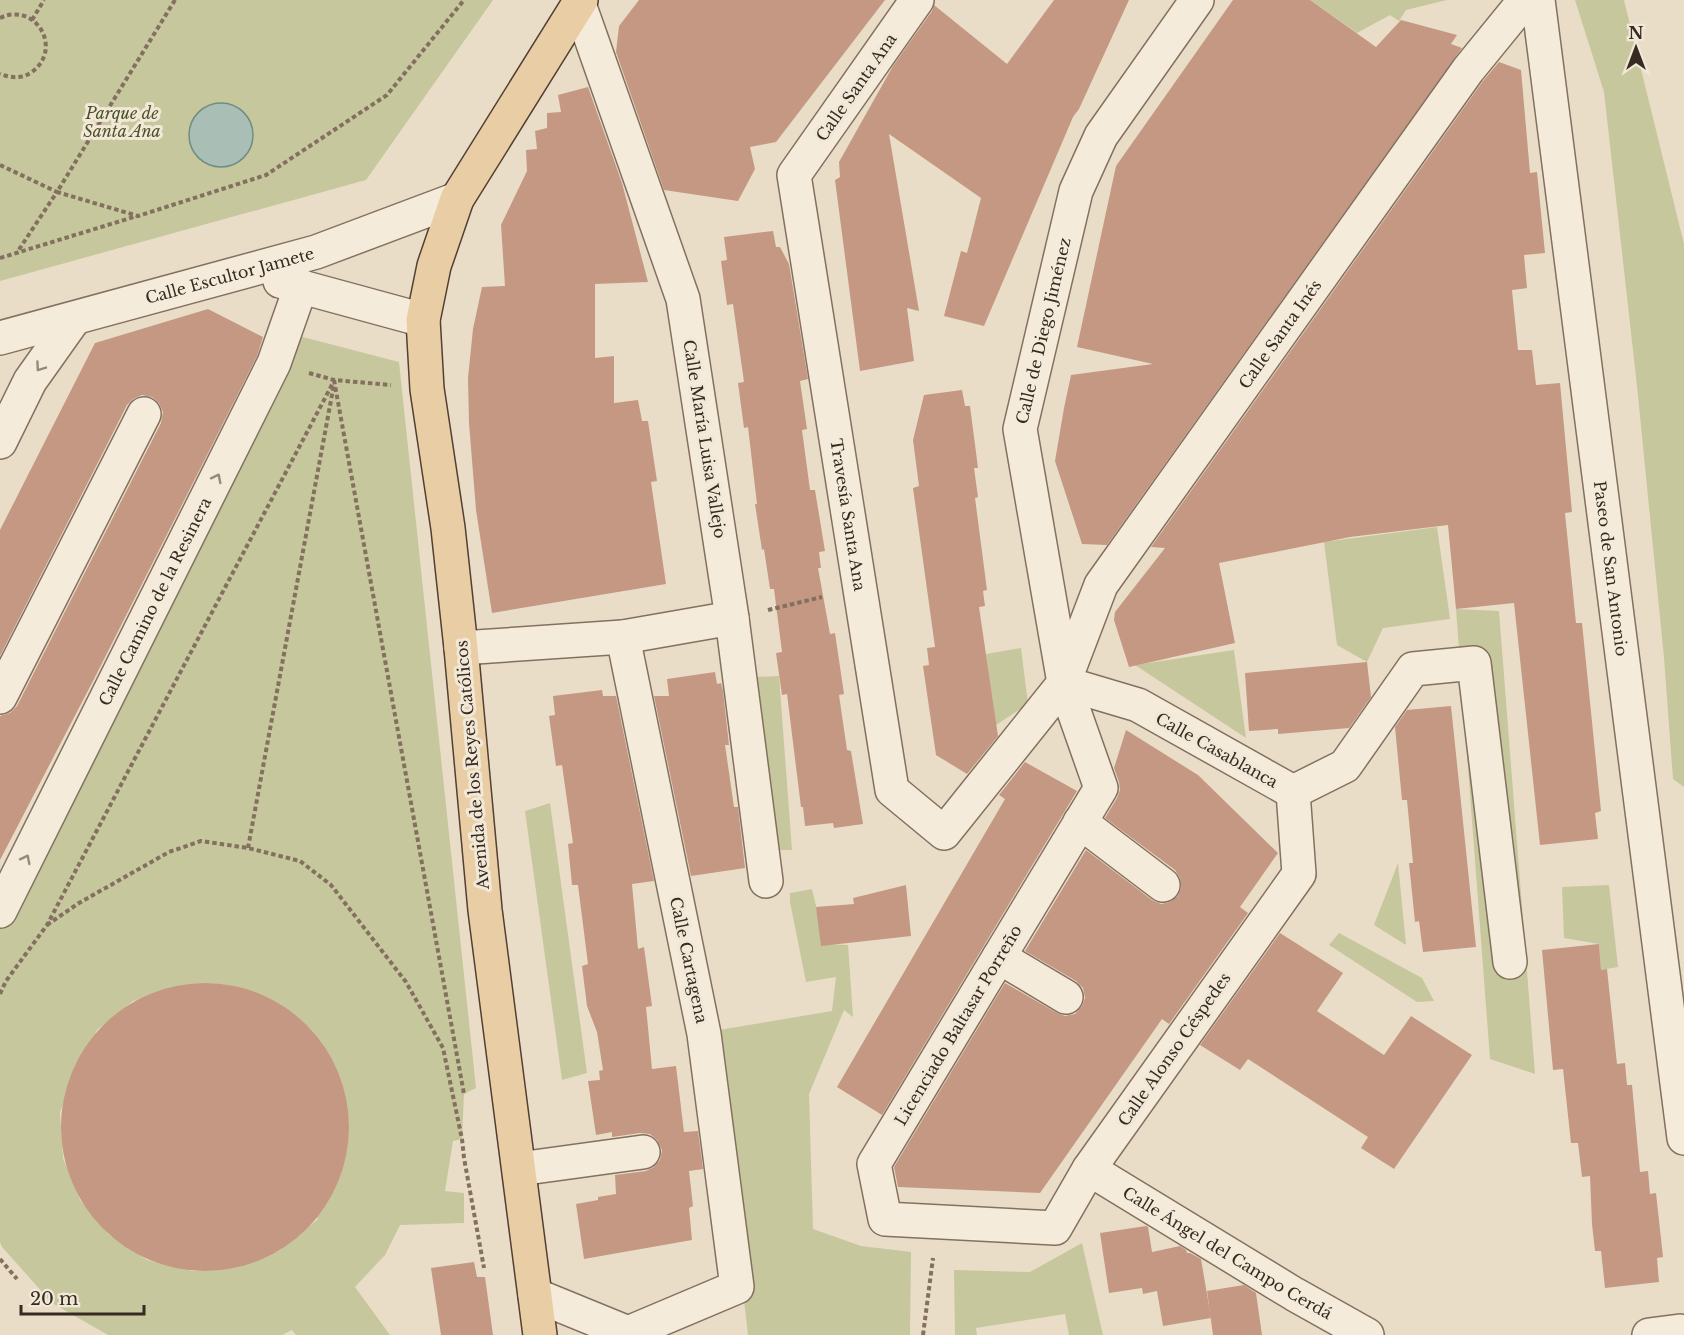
<svg xmlns="http://www.w3.org/2000/svg" width="1684" height="1335" font-family="'Libre Baskerville',serif">
<rect width="100%" height="100%" fill="#eaddc8"/>
<g fill="#c6c79d" fill-rule="evenodd">
<path d="M0,0h493l-127,180 -366,101z"/>
<path d="M1310,0h137l-41,10 -7,11 -9,-6 -33,18z"/>
<path d="M1575,0h49l60,244v543l-11,-8 -9,-121 -27,-272 -33,-294z"/>
<path d="M299,336l100,26 77,726 -12,6 -2,45 -9,2 -8,50 19,2v30l-64,2 -15,30 -30,32 35,48h-94l-4,-5 -10,5h-174l-56,-32 -50,-56 -2,-5v-331zM180,985h51l87,234 -39,32 -42,17 -45,3 -45,-11 -38,-25 -29,-35 -17,-42 -3,-46 37,-82 36,-29z"/>
<path d="M1437,527l13,92 -67,9 -16,34 -30,-17 -13,-103z"/>
<path d="M1456,609l43,2 36,463 -45,-15z"/>
<path d="M1021,648l7,56 -32,21 -10,-71z"/>
<path d="M1234,650l12,88 -111,-73z"/>
<path d="M779,676l13,174h-21l-19,-173z"/>
<path d="M550,803l37,270 -25,7 -37,-269z"/>
<path d="M1398,863l8,82 -32,-20z"/>
<path d="M1609,885l9,82 -17,3 -2,-26 -35,-6 -2,-51z"/>
<path d="M812,889l13,55 23,1 5,72 -9,-7 -35,84 4,135 48,17 50,6 -1,83h-162l-35,-304 119,-20 4,-34 -30,5 -16,-80v-9z"/>
<path d="M1339,933l83,45 12,23 -17,1 -88,-57z"/>
<path d="M1082,1243l21,92h-34l-4,-21 -89,14 1,7h-22l-1,-65 76,2z"/>
</g>
<circle fill="#e3cea9" cx="205" cy="1127" r="144"/>
<circle fill="#a9bfb6" stroke="#708c83" stroke-width="1.5" cx="221" cy="135" r="32"/>
<g fill="#c49882">
<path d="M639,0h246l-109,142 -26,5 5,22 -17,32 -74,-11 -48,-138 3,-26z"/>
<path d="M1054,0h75l-50,109 -6,8 -89,209 -40,-10 17,-65 6,2 14,-55 -92,-64 30,177 -12,-3 7,53 -54,10 -25,-191 5,-3 -1,-15 54,-96 39,-55 2,-6 73,59z"/>
<path d="M1233,0h77l66,47 25,-27 56,15 -6,9 11,4 -355,497 -25,-1 -27,-83 9,-53 7,-33 82,-11 -76,-17 39,-181z"/>
<path d="M1499,62l22,8 9,103 7,-1 8,81 -21,2 3,33 -15,2 6,60h14l4,35 24,-2 12,129 -7,1 11,110h6l19,188 -6,2 3,26 -58,6 -26,-242 -58,6 -8,-84 -98,12 -131,26 16,80 -106,24 -15,-47 1,-8 50,-64 -14,-1 332,-466z"/>
<path d="M588,87l34,96 26,99 -53,2v74l19,-2v47l24,-3 4,21h6l9,60 -6,1 15,102 -174,29 -16,-103 -7,-87 -1,-45 5,-49 9,-42 23,-1 -4,-61 26,-54 -1,-21 11,-1 -2,-18 12,-3v-15l14,-1 -3,-17z"/>
<path d="M773,231l3,16h4l9,17 19,115 -8,2 7,48 -5,1 8,60h5l10,61 -6,1 2,16h-3l12,66 5,-1 9,61 -5,1 8,55 4,1 12,73 -29,4 -1,-5 -28,3 -2,-19h-2l-14,-113 -5,1 -6,-42 6,-1 -8,-63h-4l-6,-40 -2,1 -7,-46h2l-9,-77 -4,1 -6,-45 6,-1 -11,-78 -6,1 -6,-44 6,-1 -3,-23z"/>
<path d="M208,309l55,28 -6,19 -164,325 -93,179v-144l10,-3 7,-7 144,-283 2,-11 -4,-9 -7,-6 -10,-2 -9,4 -6,6 -127,251v-126l95,-187z"/>
<path d="M962,390l3,16h5l8,62h-4l4,29 -3,1 12,92 -4,1 2,15 -6,1 19,129 -31,38 -31,-19 -13,-89 6,-1 -2,-17 8,-1 -22,-159 6,-2 -6,-46 11,-45z"/>
<path d="M1367,662l4,35 -22,31 -71,6v-5l-29,2 -4,-58z"/>
<path d="M715,672l2,12 4,-1 2,8 6,54h-4l9,62h4l7,61 -54,8 -37,-180h15l-2,-17z"/>
<path d="M602,690l1,6h13l38,185 -22,3 6,65 6,-2 8,59 -6,1 6,62 24,-3 8,66 14,-1 5,38 -14,2 4,35 -4,2 3,32 -108,19 -8,-55 22,-4v-3l18,-3 -1,-19 31,-4 8,-4 6,-7 2,-10 -5,-10 -7,-6 -10,-1 -28,4v-5l-16,3 -8,-54 12,-1 -1,-9 4,-1 -6,-38 -10,-26 -5,-40 6,-2 -10,-79h-6l-4,-41 5,-1 -11,-78 -6,1 -7,-50 6,-1 -2,-19z"/>
<path d="M1451,706l25,241 -53,5 -4,-31 -4,1 -6,-59h4l-6,-63h-5l-7,-73 12,-17z"/>
<path d="M1126,730l72,45 80,78 -38,54 8,6 -79,111 -7,-5 -122,174 -142,-6 -4,-20 111,-184 52,30 8,3 10,-2 7,-8 3,-8 -2,-10 -7,-7 -51,-30 61,-101 66,50 9,4 9,-2 8,-6 3,-8 -1,-10 -5,-8 -70,-52 12,-20 3,-8 -1,-8 -5,-14z"/>
<path d="M1025,762l52,29 -195,324 -45,-28 168,-288 -6,-4z"/>
<path d="M906,885l5,51 -90,10 -5,-39 38,-3 -1,-6z"/>
<path d="M1280,933l63,40 -26,38 67,44 27,-39 61,39 -78,114 -33,-21 7,-11 -120,-78 -8,11 -40,-25z"/>
<path d="M1599,944l2,26 6,-1 10,95 8,-1 2,22h5l8,87 8,-1 2,23 6,-1 7,64 -6,1 2,24 -54,6 -4,-37h-6l-3,-27 -2,-48 -8,1 -4,-34h-7l-8,-74 -10,1 -11,-120z"/>
<circle cx="205" cy="1127" r="144"/>
<path d="M1146,1226l2,1 4,25 28,-6 6,4 1,3h3l11,6 10,59 -48,8 -6,-35 -14,3 -1,-6 -33,5 -9,-60z"/>
<path d="M474,1262l3,15h8l8,58h-52l-10,-67z"/>
<path d="M1244,1285l12,8 6,42h-49l-6,-44z"/>
</g>
<g fill="none" stroke-linecap="round" stroke-linejoin="round">
<defs>
<g id="minor">
<path id="s1" d="M917,0l-123,175 98,615 52,43 120,-150 -44,-254 56,-238 25,-55 96,-136"/>
<path id="s2" d="M1538,0l146,1138"/>
<path d="M280,281l143,39"/>
<path id="s3" d="M0,338l316,-86 141,-53"/>
<path d="M0,442l30,-61 44,-62"/>
<path d="M732,618l34,263"/>
<path d="M461,648l162,-11 109,-19 -49,-319 -104,-295"/>
<path id="s4" d="M1064,682l37,-97 367,-515 57,-70"/>
<path d="M1064,683l74,22 155,87 6,82 -210,295 -34,59 -170,-9 -11,-55 227,-376z"/>
<path d="M0,697l144,-283"/>
<path d="M1293,792l52,-26 68,-97 61,-6 36,299"/>
<path d="M1080,822l83,63"/>
<path id="s5" d="M0,911l274,-548 27,-77"/>
<path d="M999,957l67,40"/>
<path d="M519,1169l124,-17"/>
<path id="s6" d="M1089,1169l205,125 73,41"/>
<path d="M535,1295l93,38 109,-46 -33,-253 -81,-397"/>
<path d="M1649,1335l31,-4"/>
</g>
<path id="major" d="M540,1335l-55,-425 -24,-262 -13,-120 -21,-139 -4,-69 11,-54 23,-67 124,-199"/>
</defs>
<use href="#minor" stroke="#84705f" stroke-width="36"/>
<use href="#major" stroke="#533f33" stroke-width="36"/>
<g stroke="#84705f" stroke-width="4" stroke-dasharray="4.5 3" stroke-linecap="butt">
<path d="M175,0l-118,192 81,24 128,-41 121,-80 77,-95"/>
<path d="M0,18c35,-17 64,30 32,54 -10,7 -21,6 -32,2"/>
<path d="M32,20l12,-20"/>
<path d="M0,165l57,27 -39,59"/>
<path d="M0,258l137,-42"/>
<path d="M309,373l25,7 57,5"/>
<path d="M334,380l130,714"/>
<path d="M768,610l54,-13"/>
<path d="M248,848l86,-464"/>
<path d="M47,925l32,-22 90,-51 32,-11 47,7 52,13 31,24 75,97 37,66 19,91 2,19 20,110"/>
<path d="M0,994l6,-13 41,-56 287,-544"/>
<path d="M0,1259l17,20"/>
<path d="M923,1335l10,-77"/>
</g>
<use href="#minor" stroke="#f5ebdb" stroke-width="33"/>
<use href="#major" stroke="#e9cea5" stroke-width="33"/>
</g>
<defs><path id="oneway-chevron" d="M-2-3.5L2.5 0L-2 3.5" fill="none" stroke-width="1.6" stroke-linecap="round" stroke-linejoin="round" transform="scale(1.5)"/></defs>
<g stroke="#968a7e">
<use href="#oneway-chevron" transform="translate(40 367) rotate(125)"/>
<use href="#oneway-chevron" transform="translate(217 478) rotate(-63)"/>
<use href="#oneway-chevron" transform="translate(26 859) rotate(-63)"/>
</g>
<g text-anchor="middle" dominant-baseline="central" stroke-width="6" stroke-linejoin="round" paint-order="stroke">
<g font-size="16" fill="#362a21" stroke="#f2e8d7">
<text transform="translate(856 87) rotate(-55)">Calle Santa Ana</text>
<text stroke="none"><textPath href="#s3" startOffset="238">Calle Escultor Jamete</textPath></text>
<text stroke="none"><textPath href="#s1" startOffset="1455">Calle de Diego Jiménez</textPath></text>
<text stroke="none"><textPath href="#s4" startOffset="412">Calle Santa Inés</textPath></text>
<text transform="translate(705 439) rotate(81)">Calle María Luisa Vallejo</text>
<text stroke="none"><textPath href="#s1" startOffset="558">Travesía Santa Ana</textPath></text>
<text stroke="none"><textPath href="#s2" startOffset="573">Paseo de San Antonio</textPath></text>
<text stroke="none"><textPath href="#s5" startOffset="346">Calle Camino de la Resinera</textPath></text>
<text transform="translate(1217 750) rotate(29)">Calle Casablanca</text>
<text transform="translate(472 765) rotate(-95)">Avenida de los Reyes Católicos</text>
<text transform="translate(689 960) rotate(78)">Calle Cartagena</text>
<text transform="translate(958 1025) rotate(-59)">Licenciado Baltasar Porreño</text>
<text transform="translate(1174 1049) rotate(-55)">Calle Alonso Céspedes</text>
<text stroke="none"><textPath href="#s6" startOffset="162">Calle Ángel del Campo Cerdá</textPath></text>
</g>
<g font-size="16" font-style="italic" fill="#4a512a" stroke="#f2e8d7">
<text x="122" y="113">Parque de<tspan x="122" dy="18">Santa Ana</tspan></text>
</g>
</g>
<g transform="translate(1636 48)" stroke="#f2e8d7" stroke-width="4.5" paint-order="stroke">
<path d="M0-4.5L10 22L0 15L-10 22Z" fill="#362a21"/>
<text y="-9" font-size="16" font-weight="bold" text-anchor="middle" fill="#362a21">N</text>
</g>
<path d="M21 1305v9h123v-9" fill="none" stroke="#362a21" stroke-width="3"/>
<text x="30" y="1305" font-size="18" fill="#362a21" stroke="#f2e8d7" stroke-width="4.5" paint-order="stroke">20 m</text>
</svg>
